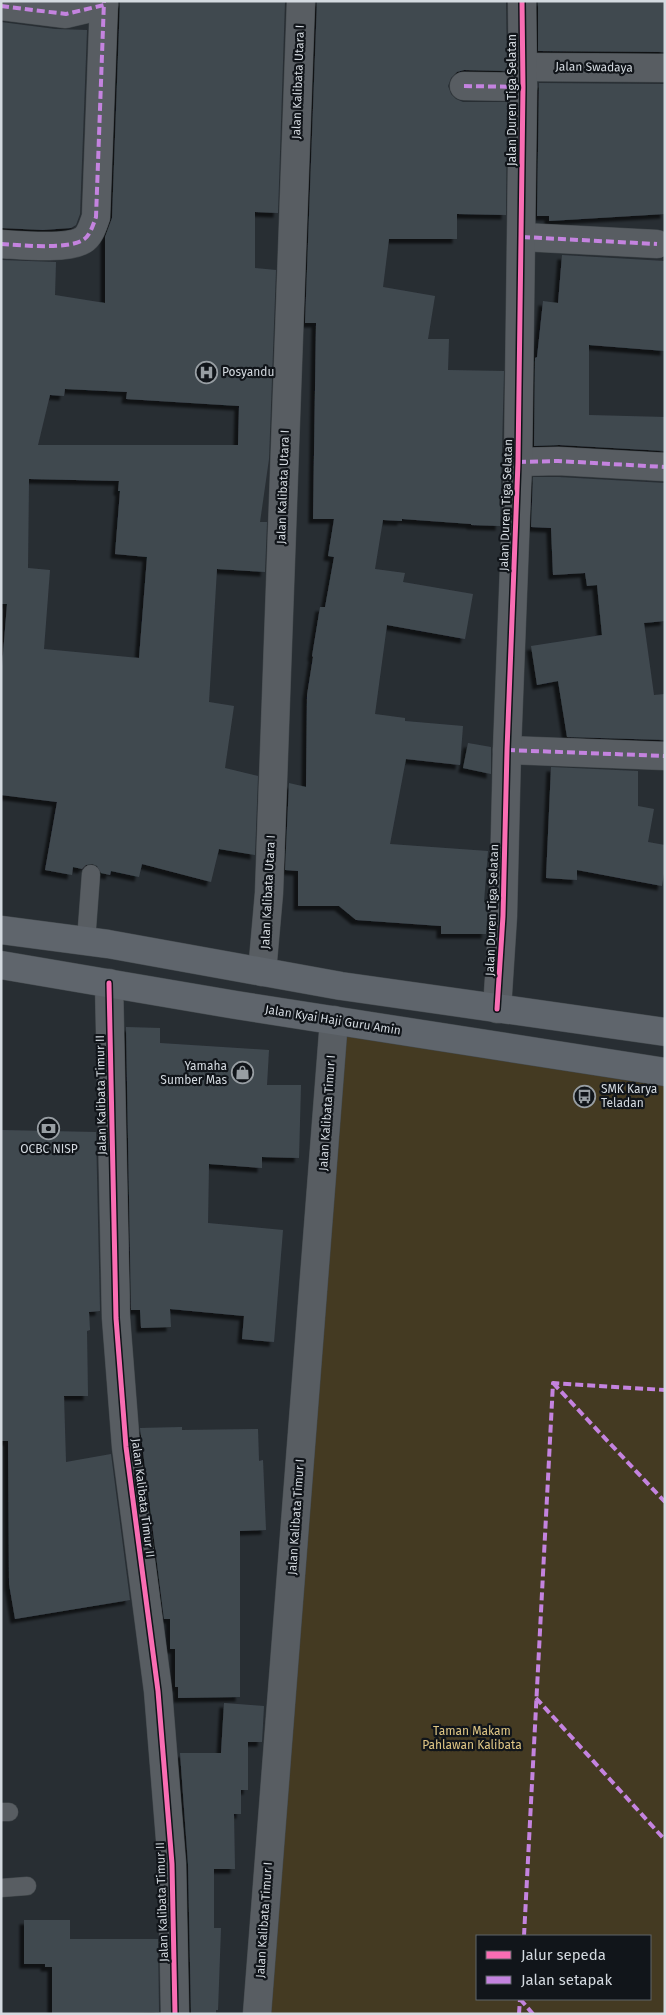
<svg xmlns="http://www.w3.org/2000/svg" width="666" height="2015" font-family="'Fira Sans',sans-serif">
<defs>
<filter id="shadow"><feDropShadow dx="-4.5" dy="4.5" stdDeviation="1" flood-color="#0009"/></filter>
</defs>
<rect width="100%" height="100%" fill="#282e33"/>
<path fill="#443a22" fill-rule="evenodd" d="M334,1020l331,51v943h-409zM477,1936h173v63h-173z"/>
<g fill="#404950" fill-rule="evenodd" filter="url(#shadow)">
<path d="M120,1h165l-7,212 -23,-1v56l21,2 -7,189 -9,63h7l-2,50 -48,-3 -8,133 25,4 -9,62 33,8 -3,79 -36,-6 -8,33 -69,-18 -3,13 -28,-6 -1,4 -9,-2 -4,-7 -5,-2 -6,1 -4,4 -9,-2 -1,8 -27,-5 12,-68 -56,-7v-116l6,-75h-6v-344l55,2 -1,33 50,8v-66l7,-19zM65,389l62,3 -1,7 113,7 -1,39h-200l12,-50 14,1zM29,479l90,2 -1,10h2l-5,63 32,3 -8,101 -95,-9 6,-79 -22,-2z"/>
<path d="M317,1h189l1,70 -43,-1 -7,2 -6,6 -3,8 3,8 5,5 7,3h44l-1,113 -49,-1v25h-68l-6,48 52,9 -7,43h21l-1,31 56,1 -4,155 -29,-1v-1l-69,-5v2l-19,-1 -8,49 30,4 -2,9 70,12 -8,45 -78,-14 -12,89 30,4v3l58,5 -3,39 -54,-6 -16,85 98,7 -4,51h4l-2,32h-45v-8l-85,-6 -17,-14h-41v-35l-13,-1 4,-87 17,4 1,-92 6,-38 -1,-1 8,-49h5l9,-50 -6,-1 6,-37h-21l3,-196h-11z"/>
<path d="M538,1h127v51l-127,-1z"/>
<path d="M1,22l54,7 32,1 -7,184 -4,11 -5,3 -28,2 -42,-2z"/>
<path d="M539,83l126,1v130l-116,7v-5h-12z"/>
<path d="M562,255l103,6v90l-76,-6v70l76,2v34l-106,-6 -25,1 1,-88 2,-1 6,-56 15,2z"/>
<path d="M533,477h25l107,6v138l-21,2 10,72 11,-1v46l-98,-3 -9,-56 -21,4 -6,-39 71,-11 -5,-50 -10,1 -2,-13 -32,2 -2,-47 -20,-1z"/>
<path d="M468,743l23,4v27l-28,-6z"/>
<path d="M551,767l87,4v35l16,3 -6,33 17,3v22l-3,19 -85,-16v10l-31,-2z"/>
<path d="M126,1027l34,1v15l109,7 -2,35h34l-2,73 -37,-1v11l-53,-4 -1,59 75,7 -9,112 -32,-3 2,-23 -74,-7 1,18 -30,1 -1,-18h-9z"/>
<path d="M1,1130l95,2 4,179 -11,1 1,18 -3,1 1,65h-24l2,66 45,-8 19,146 -115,19 -6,-35 -1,-143h-7z"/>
<path d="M182,1427v3l76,-1 1,32 4,-1 3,70 -26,1v166l-62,1v-11h-3v-38h-5v-30h-6l-24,-191z"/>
<path d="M224,1703l40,3 -2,36h-14v48h-7v24h-7l1,55h-21v59h7l-3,82h-2v4h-25l-3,-150 -8,-111h41z"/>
<path d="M24,1920h46v19h88l1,73 -107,2v-47h-7v-3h-21z"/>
</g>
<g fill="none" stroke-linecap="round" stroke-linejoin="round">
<defs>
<g id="service">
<path d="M86,941l5,-67"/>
<path d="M1,1812h8"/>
<path d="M1,1888l26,-2"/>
</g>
<g id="minor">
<path d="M1,6l65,8 38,-9"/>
<path d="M523,67l142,1"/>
<path d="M464,86l59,1"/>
<path d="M522,237l135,7"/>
<path d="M1,244c19,1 66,6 82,-4 7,-4 10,-15 13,-23l8,-216"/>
<path d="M518,462l40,-1 107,6"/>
<path d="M507,750l158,6"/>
<path d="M262,972l7,-79 32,-892"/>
<path d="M109,983l7,335 10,129 32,244 14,173 3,150"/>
</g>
<g id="tertiary">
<path d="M497,1009l6,-93 4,-166 11,-288 5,-375 -1,-86"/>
<path d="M257,2014l77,-994"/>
</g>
<g id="primary">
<path d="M1,930l107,14 233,42 324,46"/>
<path d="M1,965l235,40 429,67"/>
</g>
</defs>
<use href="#service" stroke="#444a4e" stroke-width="19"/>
<use href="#minor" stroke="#444a4e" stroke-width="29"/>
<use href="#tertiary" stroke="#444a4e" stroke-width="29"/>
<use href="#primary" stroke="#444a4e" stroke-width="29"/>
<use href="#service" stroke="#585d62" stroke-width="18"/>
<use href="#minor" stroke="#585d62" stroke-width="28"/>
<use href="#tertiary" stroke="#585d62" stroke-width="28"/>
<use href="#primary" stroke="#5f656c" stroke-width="28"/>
<g stroke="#c483df" stroke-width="4" stroke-dasharray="8 4" stroke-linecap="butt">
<path d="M1,6l65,8 38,-9"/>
<path d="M464,86l59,1"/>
<path d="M522,237l135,7"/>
<path d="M1,244c19,1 66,6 82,-4 7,-4 10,-15 13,-23l8,-216"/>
<path d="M518,462l40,-1 107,6"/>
<path d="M507,750l158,6"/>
<path d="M553,1383l112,119"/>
<path d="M536,1698l129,142"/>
<path d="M524,1936l29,-553 112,7"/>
<path d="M520,1999l13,15"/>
<path d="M519,2014l1,-15"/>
</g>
<defs>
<g id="cycleway">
<path d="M109,983l7,335 10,129 32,244 14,173 3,150"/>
<path d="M497,1009l6,-93 4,-166 11,-288 5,-375 -1,-86"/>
</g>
</defs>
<use href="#cycleway" stroke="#11151a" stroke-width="8"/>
<use href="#cycleway" stroke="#f96db3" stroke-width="5"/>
</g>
<defs>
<symbol id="hospital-ring" viewBox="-11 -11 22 22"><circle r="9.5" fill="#11151a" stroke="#989ea3" stroke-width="1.5"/><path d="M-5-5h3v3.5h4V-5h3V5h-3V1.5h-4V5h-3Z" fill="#989ea3"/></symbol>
<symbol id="shop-ring" viewBox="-11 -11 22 22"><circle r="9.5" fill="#11151a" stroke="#989ea3" stroke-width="1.5"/><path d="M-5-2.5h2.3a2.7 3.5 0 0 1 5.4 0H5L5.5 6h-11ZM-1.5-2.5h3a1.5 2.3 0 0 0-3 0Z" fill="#989ea3"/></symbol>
<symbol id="bus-ring" viewBox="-11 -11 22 22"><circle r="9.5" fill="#11151a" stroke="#989ea3" stroke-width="1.5"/><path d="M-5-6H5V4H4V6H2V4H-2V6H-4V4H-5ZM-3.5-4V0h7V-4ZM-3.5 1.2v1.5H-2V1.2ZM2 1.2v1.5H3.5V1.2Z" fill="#989ea3"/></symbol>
<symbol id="bank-ring" viewBox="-11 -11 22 22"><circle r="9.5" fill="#11151a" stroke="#989ea3" stroke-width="1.5"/><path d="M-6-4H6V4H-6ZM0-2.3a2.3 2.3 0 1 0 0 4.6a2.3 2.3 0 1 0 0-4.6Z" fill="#989ea3"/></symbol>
</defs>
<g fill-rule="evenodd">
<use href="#hospital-ring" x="194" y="360" width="25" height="25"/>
<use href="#shop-ring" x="230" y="1060" width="25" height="25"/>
<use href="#bus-ring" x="572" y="1084" width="25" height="25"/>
<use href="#bank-ring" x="36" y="1116" width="25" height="25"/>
</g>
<g text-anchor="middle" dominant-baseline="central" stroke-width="4.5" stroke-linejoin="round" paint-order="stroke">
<g font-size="12" fill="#d4dae0" stroke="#11151a">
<text transform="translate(594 67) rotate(1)">Jalan Swadaya</text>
<text transform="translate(298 82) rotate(-88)">Jalan Kalibata Utara I</text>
<text transform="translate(512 100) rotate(-90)">Jalan Duren Tiga Selatan</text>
<text transform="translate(283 487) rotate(-88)">Jalan Kalibata Utara I</text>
<text transform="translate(506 505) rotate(-88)">Jalan Duren Tiga Selatan</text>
<text transform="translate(268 892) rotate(-87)">Jalan Kalibata Utara I</text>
<text transform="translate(492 910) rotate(-88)">Jalan Duren Tiga Selatan</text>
<text transform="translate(333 1020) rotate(9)">Jalan Kyai Haji Guru Amin</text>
<text transform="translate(101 1095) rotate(-91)">Jalan Kalibata Timur II</text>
<text transform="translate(327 1113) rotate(-86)">Jalan Kalibata Timur I</text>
<text transform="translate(143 1498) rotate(83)">Jalan Kalibata Timur II</text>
<text transform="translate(296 1517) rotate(-86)">Jalan Kalibata Timur I</text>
<text transform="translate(162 1902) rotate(-92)">Jalan Kalibata Timur II</text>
<text transform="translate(264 1920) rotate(-86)">Jalan Kalibata Timur I</text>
</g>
<g font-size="12" fill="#d4dae0" stroke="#11151a" text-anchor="start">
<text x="222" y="372">Posyandu</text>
<text x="227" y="1066" text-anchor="end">Yamaha<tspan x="227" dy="14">Sumber Mas</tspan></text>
<text x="601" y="1089">SMK Karya<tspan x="601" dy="14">Teladan</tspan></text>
<text x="49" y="1149" text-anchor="middle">OCBC NISP</text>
</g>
<g font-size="12" fill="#e0c785" stroke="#11151a">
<text x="472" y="1731">Taman Makam<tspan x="472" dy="14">Pahlawan Kalibata</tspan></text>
</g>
</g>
<rect width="666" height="2015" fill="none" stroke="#d4dae0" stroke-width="5"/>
<rect x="476" y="1935" width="175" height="65" fill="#11151a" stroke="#5f6469"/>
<rect x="486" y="1951" width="25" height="8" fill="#f96db3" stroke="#5f6469"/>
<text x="521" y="1960" font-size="15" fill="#d4dae0">Jalur sepeda</text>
<rect x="486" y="1976" width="25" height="8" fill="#c483df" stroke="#5f6469"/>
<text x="521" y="1985" font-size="15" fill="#d4dae0">Jalan setapak</text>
</svg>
